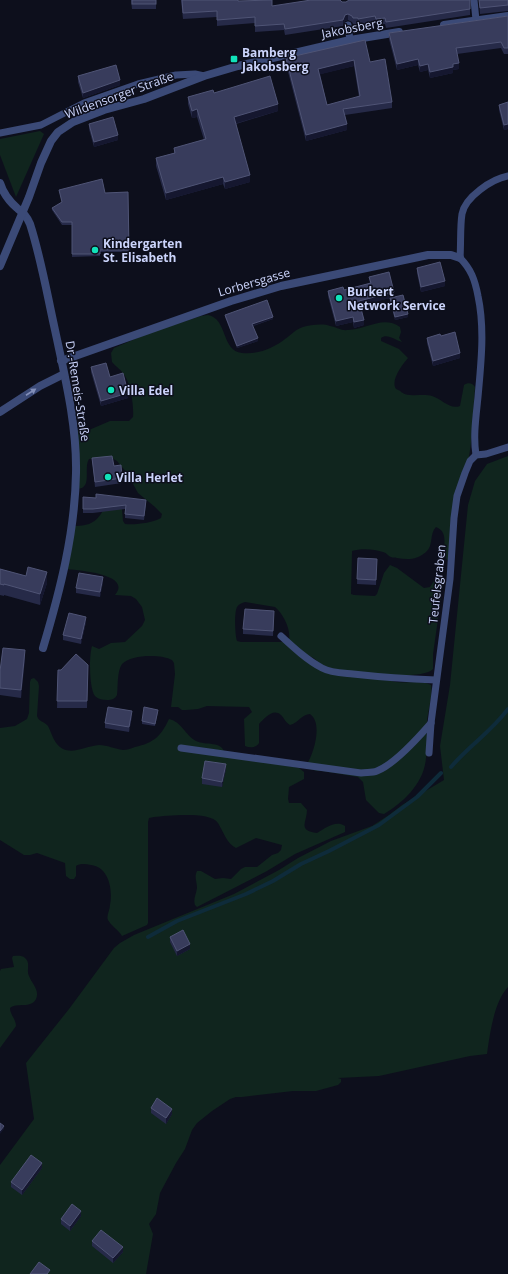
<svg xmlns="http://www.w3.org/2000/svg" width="508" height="1274" font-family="'Open Sans',sans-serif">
<rect width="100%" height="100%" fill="#0d0f1c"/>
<g fill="#10251e" fill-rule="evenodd">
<path d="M40,131l4,3 -28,63 -16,-42v-16z"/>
<path d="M208,315c20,4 13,36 34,38 15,2 32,-5 43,-14 6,-4 11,-10 18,-12 7,-2 20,-4 27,-1 7,1 11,5 18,4 18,0 35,-15 52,-3l1,5 -2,6 3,4c-7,-2 -15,-9 -21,-4v3l18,8 9,9c-5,6 -18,22 -12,31 0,0 5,2 5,3 3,2 5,3 9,3 7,1 15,-1 22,1 10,3 18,14 28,10l4,-21c4,-3 9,-2 11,2l-4,56 -2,14 -6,15 -14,87 -2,1c-7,-11 4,-27 -11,-33 -7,7 -2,18 -10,25 -9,8 -18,8 -29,6 -2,-1 -4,0 -6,-1 -3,-1 -4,-4 -8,-5 -8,-3 -22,-4 -31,-1v2l-1,41 3,1 21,1 2,-2 7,-21 6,-8 7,3 27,20 6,-1 6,-9 8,-1 -11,77v15c-12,13 -90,3 -107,-2 -7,-2 -11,-11 -18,-11l16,16 65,8c14,6 29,-2 42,5 2,9 -3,26 -4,36 -1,12 1,25 -1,37 -2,25 -22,44 -42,56l-5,-1 -13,-13 -3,-18 -5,-5 -36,-6h-5l-7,-2 -3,-5c7,-11 16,-41 3,-50 -8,0 -12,9 -20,11 -5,-3 -5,-6 -9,-10 -8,-7 -16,3 -22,9v19c-3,5 -9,5 -14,3l-1,-27 8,-7 -3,-5 -42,-1 -9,3 -12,1h-4l-4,-3h-7l4,-33 -1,-11 -2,-3c-10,-6 -41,-6 -50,4 -5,7 -4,22 -5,31 -2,4 -5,5 -10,5 -4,0 -9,-1 -12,-4 -6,-8 -6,-40 -3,-50l7,3 12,-6 14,-1 17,-16 3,-6 -3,-13 -6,-8 -5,-3 -16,-1c18,-21 -38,-25 -49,-26l8,-43c18,0 24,-5 32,-21l16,4 1,12 2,3c11,1 27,-1 36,-6l1,-4 -7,-7 -17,-14 -11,-20 -10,-12 -7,-4 -21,2c-6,9 4,30 -12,30l-2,-59h14l21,-9h19l4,-4c1,-10 -2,-32 -8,-41 -3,-6 -9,-9 -13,-14l-1,-9 3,-5 35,-15 52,-17zM245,602l30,5c9,8 16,22 14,34l-2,1h-46l-4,-1c-2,-6 -3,-28 0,-34 2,-3 5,-4 8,-5z"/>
<path d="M508,456v531c-14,15 -18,46 -21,67l-17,2 -91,20 -41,2 3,1v3l-3,3 -22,6h-23l-51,6h-6l-6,2 -18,12 -15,12 -5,7 -7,19 -9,14 -16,30 -4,21 -7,10 4,10 -7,40h-146v-109l34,-46 -8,-56 43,-54 45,-61 6,-5 14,-8 100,-41 45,-24 19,-12 33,-17 41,-15 17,-11 13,-10 42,-25 -4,-34 10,-61 18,-180 7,-24 12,-17z"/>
<path d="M34,678l4,4 1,4 -2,30c2,6 7,5 11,10 4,8 6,18 15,23 11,5 24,-3 36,-4 8,0 16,4 24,5 4,0 9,-2 12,-3 19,-4 26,-11 34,-28 13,3 16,16 27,22 10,5 26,-1 29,13l74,14 5,4v7l-15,8 -1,12 1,4h12l6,7c0,12 -10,20 10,23 9,-5 18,-13 28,-7v6l-50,22 -28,17 -70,36 -2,-2c-2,-6 1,-10 2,-17 0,-6 -3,-11 0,-17h4l14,8 8,-1 8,1 10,-10 4,-2h12l15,-12 6,-2 3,-3 1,-5 -26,-7 -20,10c-9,-4 -13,-17 -18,-25 -8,-12 -51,-7 -64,-6l-5,1 -1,4v101l-1,2 -25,11c-4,-7 -11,-10 -14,-16 -2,-4 2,-10 2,-15 3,-15 -1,-38 -19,-40 -5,-1 -11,-2 -15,1v10l-2,3h-4l-4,-3 -1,-13 -28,-10 -7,2h-6l-24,-15v-112l15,-2 12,-7 2,-6 1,-31 1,-3z"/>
<path d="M13,956c4,0 9,-1 12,2 6,5 1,12 4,18 3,8 11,14 7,23 -5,10 -19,3 -26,9 0,7 6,11 6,18l-16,22v-77l1,-2 13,-2 -2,-9z"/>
</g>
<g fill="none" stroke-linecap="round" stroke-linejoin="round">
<g stroke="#0e2b3a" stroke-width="4">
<path d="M451,767c18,-21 41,-36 57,-58"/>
<path d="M148,937l29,-16 69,-27 27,-13 28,-17 28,-13 50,-26 38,-28 24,-24"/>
</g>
<g stroke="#3b4a77" stroke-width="7">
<path d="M474,0l2,20"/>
<path d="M348,25l2,15"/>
<path d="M0,133l41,-8 43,-22 54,-19 38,-9 19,-1 9,2"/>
<path d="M476,455c-3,-19 0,-38 2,-58 3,-34 7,-68 0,-101 -3,-16 -7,-27 -18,-38 1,-14 0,-32 2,-44 3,-17 30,-35 46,-38"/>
<path d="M281,636c13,12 26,24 41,32 9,5 21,5 31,6 27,3 55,5 83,6"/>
<path d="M181,748l180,25c5,-1 11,0 16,-2 18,-7 41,-33 54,-48"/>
<path d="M429,753l2,-30 19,-144 4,-61 3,-22 8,-23 5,-12 6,-6 10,-1 22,-7"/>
</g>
<g stroke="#3b4a77" stroke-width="8">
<path d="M444,25l64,-9"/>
<path d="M0,183c3,10 9,18 17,25 6,5 10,8 13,16 11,34 17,70 25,106 10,47 22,95 21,143 -1,60 -16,118 -33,175"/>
<path d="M0,266l29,-69 12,-34 10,-22 7,-9 15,-10 31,-12 40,-11 60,-23 34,-10 112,-26 49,-8"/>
<path d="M61,361l170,-60 50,-15 147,-31h23l9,3"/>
<path d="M0,412l40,-26 24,-12"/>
</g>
</g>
<g fill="#262a48" fill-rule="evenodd">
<path d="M131,0h25v9h-24z"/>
<path d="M181,0h57v1l34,5 70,-4 128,7v6l-84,13 -1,-4 -9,1 -1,-3 -17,3v-1h-5l-1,-2 -4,-2 -3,1 -2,5 -58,9 -1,-5 -29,2v-9l-38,3v-9l-34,2z"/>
<path d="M479,0h29v11l-28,3z"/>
<path d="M508,16v38h-4l-3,-6 -44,6 2,15 -6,1v3l-23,5 -2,-8 -8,2 -2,-7 -21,5 -8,-31v-6z"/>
<path d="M286,58l84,4 22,40v6l-47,7 2,15 -41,11 -20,-77zM354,66l5,31 -32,8 -7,-31z"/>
<path d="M78,76l42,9 -37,13 -5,-16z"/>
<path d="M214,93l64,18 -42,13 14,58 -25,7 -2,-5 -57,16 -10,-34v-8l18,-5v-5l30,-8 -7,-23 -5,1 -4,-14v-7z"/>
<path d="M508,102v27l-4,1 -5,-20v-5z"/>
<path d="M89,124l29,16 -24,7 -5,-18z"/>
<path d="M59,190l46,3 23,-1 1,60h-29v4l-28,1v-32h-10l-10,-15v-2l10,-6z"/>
<path d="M417,268l28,18 -24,6 -4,-19z"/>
<path d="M369,277l25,20 14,20 -13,3 -5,-19v-3l-30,7 4,20 -10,3 -1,-6 -17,4 -8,-30v-5l16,-1 26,-6z"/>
<path d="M225,315l48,4 -20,7 5,15 -21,7 -12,-31z"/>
<path d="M427,338l33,20 -27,8 -6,-23z"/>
<path d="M91,367l19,10 18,21 -27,8 -10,-34z"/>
<path d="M92,458l22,8 8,12v5l-27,4z"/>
<path d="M96,494l50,10 -2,16 -19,-2v-9l-32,4h-10v-16l13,1z"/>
<path d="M358,558l19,1 -1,26 -19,-1z"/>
<path d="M0,569l47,14 -7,22 -36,-10v1l-4,-1z"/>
<path d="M103,582l-3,15 -24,-4v-5z"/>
<path d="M274,611l-1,25 -30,-2v-5z"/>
<path d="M86,622l-5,22 -18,-4v-5z"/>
<path d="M25,658l-4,40 -21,-3v-24z"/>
<path d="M88,665l-1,43h-30l1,-38h3z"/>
<path d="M158,712l-3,14 -13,-2v-3z"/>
<path d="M132,716l-3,16 -24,-4v-5z"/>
<path d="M226,769l-4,18 -20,-3v-6z"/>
<path d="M170,937l20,12 -13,7 -7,-14z"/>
<path d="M151,1108l21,6 -6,10 -15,-11z"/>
<path d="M42,1168l-20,27 -11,-8v-5z"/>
<path d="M81,1216l-11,15 -9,-7v-5z"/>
<path d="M92,1241l31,11 -10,11 -21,-17z"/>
</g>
<g fill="#15172f">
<path d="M348,14v6l-3,1 -2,5v-6l2,-5z"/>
<path d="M418,59v6l-21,5v-6z"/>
<path d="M354,60v6l-36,9v-6z"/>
<path d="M459,63v6l-6,1v3l-23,5v-6l23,-8z"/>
<path d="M428,64v6l-8,2v-6z"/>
<path d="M120,80v5l-37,13v-5z"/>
<path d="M278,104v7l-44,13v-7z"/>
<path d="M197,109v8l-5,1v-7z"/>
<path d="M347,124v6l-41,11v-6z"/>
<path d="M508,124v5l-4,1v-5z"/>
<path d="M118,135v5l-24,7v-5z"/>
<path d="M250,175v7l-25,7v-7z"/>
<path d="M223,177v7l-57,16v-7z"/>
<path d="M445,281v5l-24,6v-5z"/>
<path d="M394,292v5l-35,9v-5z"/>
<path d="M408,314v3l-13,3v-3z"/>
<path d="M273,317v2l-21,7v-2z"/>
<path d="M353,317v5l-17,4v-5z"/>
<path d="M364,320v5l-10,3v-6z"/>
<path d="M258,338v3l-21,7v-2z"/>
<path d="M460,353v5l-27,8v-5z"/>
<path d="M128,393v5l-27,8v-5z"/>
<path d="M47,572v11l-7,22v-11z"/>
<path d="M103,577v5l-3,15v-5z"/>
<path d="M86,617v5l-5,22v-5z"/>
<path d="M25,650v8l-4,40v-8z"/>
<path d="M132,711v5l-3,16v-5z"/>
<path d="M226,764v5l-4,18v-5z"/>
<path d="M190,944v5l-13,7v-5z"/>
<path d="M172,1109v5l-6,10v-6z"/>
<path d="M4,1126v3l-4,5v-3z"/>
<path d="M42,1163v5l-20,27v-5z"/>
<path d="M81,1211v5l-11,15v-5z"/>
<path d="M123,1247v5l-10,11v-5z"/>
</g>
<g fill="#383c5c" stroke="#4f5475" fill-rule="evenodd">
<rect x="132" y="0" width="24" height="4"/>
<path d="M182,0h56v1l34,-1v6l39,-6h29l2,2h4l3,-2h121v9l-84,13 -1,-4 -9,1 -1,-3 -17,3v-1h-5l-1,-2 -4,-2 -3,1 -2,5 -58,9 -1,-5 -29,2v-9l-38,3v-9l-34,2z"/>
<path d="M479,0h29v5l-28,3z"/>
<path d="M508,16v32h-4l-3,-6 -45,6 3,15 -6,1v3l-23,5 -2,-8 -8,2 -2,-7 -21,5 -8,-31z"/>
<path d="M365,40l5,22 15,-3 7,43 -49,7 4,15 -41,11 -20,-77zM354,60l6,36 -33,9 -9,-36z"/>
<path d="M116,65l4,15 -37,13 -5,-17z"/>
<path d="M270,76l8,28 -44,13 16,58 -25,7 -2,-5 -57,16 -10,-35 19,-5 -1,-5 32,-9 -9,-30 -5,2 -4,-14 25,-7 1,3z"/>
<path d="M508,102v22l-4,1 -5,-20z"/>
<path d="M113,117l5,18 -24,7 -5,-18z"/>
<path d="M102,179l3,14 23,-1 1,58h-29v4h-28v-32h-10l-10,-14 10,-6 -3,-12z"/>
<path d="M440,262l5,19 -24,6 -4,-19z"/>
<path d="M389,272l5,20 -35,9 5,19 -10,2 -1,-5 -17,4 -8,-30 15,-4 1,3 27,-7 -2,-6z"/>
<path d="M403,295l5,19 -13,3 -5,-19z"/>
<path d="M267,300l6,17 -21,7 6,14 -21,8 -12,-31z"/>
<path d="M455,332l5,21 -27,8 -6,-23 13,-4 1,2z"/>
<path d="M106,363l4,14 13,-4 5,20 -27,8 -10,-34z"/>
<path d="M112,456l2,10 7,-1 1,13 -27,4 -3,-24z"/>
<path d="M96,494l50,6 -2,16 -19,-2 1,-9 -33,4h-10v-12l13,1z"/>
<path d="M358,558l19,1 -1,21 -19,-1z"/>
<path d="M28,567l19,5 -7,22 -36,-10v1l-4,-1v-15l26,7z"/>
<path d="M79,573l24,4 -3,15 -24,-4z"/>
<path d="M245,609l29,2 -1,20 -30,-2z"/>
<path d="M69,613l17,4 -5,22 -18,-4z"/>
<path d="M3,648l22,2 -4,40 -21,-2v-17z"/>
<path d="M76,654l12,11 -1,36h-30l1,-31h3z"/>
<path d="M108,707l24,4 -3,16 -24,-4z"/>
<path d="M144,707l14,3 -3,14 -13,-3z"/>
<path d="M205,761l21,3 -4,18 -20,-4z"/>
<path d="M183,930l7,14 -13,7 -7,-14z"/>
<path d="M157,1098l15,11 -6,9 -15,-10z"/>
<path d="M0,1123l4,3 -4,5z"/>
<path d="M31,1155l11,8 -20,27 -11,-8z"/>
<path d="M72,1204l9,7 -11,15 -9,-7z"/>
<path d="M101,1230l22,17 -10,11 -21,-17z"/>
<path d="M39,1262l11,8 -3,4h-17z"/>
</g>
<defs><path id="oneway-solid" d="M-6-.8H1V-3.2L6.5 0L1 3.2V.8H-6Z"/></defs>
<use fill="#838fb9" href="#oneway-solid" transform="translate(31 392) rotate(-33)"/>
<g fill="#11e2b9" stroke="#0d0f1c" stroke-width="1.5">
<rect x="230" y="55" width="8" height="8" rx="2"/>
<circle cx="95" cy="250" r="4"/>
<circle cx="339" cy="298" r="4"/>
<circle cx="111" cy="390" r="4"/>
<circle cx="108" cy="477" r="4"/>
</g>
<g text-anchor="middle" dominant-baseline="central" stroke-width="3" stroke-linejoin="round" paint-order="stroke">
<g font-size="12" fill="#cbd4fb" stroke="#0d0f1c">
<text transform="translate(352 28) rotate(-11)">Jakobsberg</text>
<text transform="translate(119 95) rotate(-20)">Wildensorger Straße</text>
<text transform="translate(254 282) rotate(-16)">Lorbersgasse</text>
<text transform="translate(78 391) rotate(81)">Dr.-Remeis-Straße</text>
<text transform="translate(437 584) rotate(-84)">Teufelsgraben</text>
</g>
<g font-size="12" font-weight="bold" fill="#cbd4fb" stroke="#0d0f1c" text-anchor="start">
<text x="242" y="52">Bamberg<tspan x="242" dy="14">Jakobsberg</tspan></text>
<text x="103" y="243">Kindergarten<tspan x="103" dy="14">St. Elisabeth</tspan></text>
<text x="347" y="291">Burkert<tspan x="347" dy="14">Network Service</tspan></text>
<text x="119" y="390">Villa Edel</text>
<text x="116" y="477">Villa Herlet</text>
</g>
</g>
</svg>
